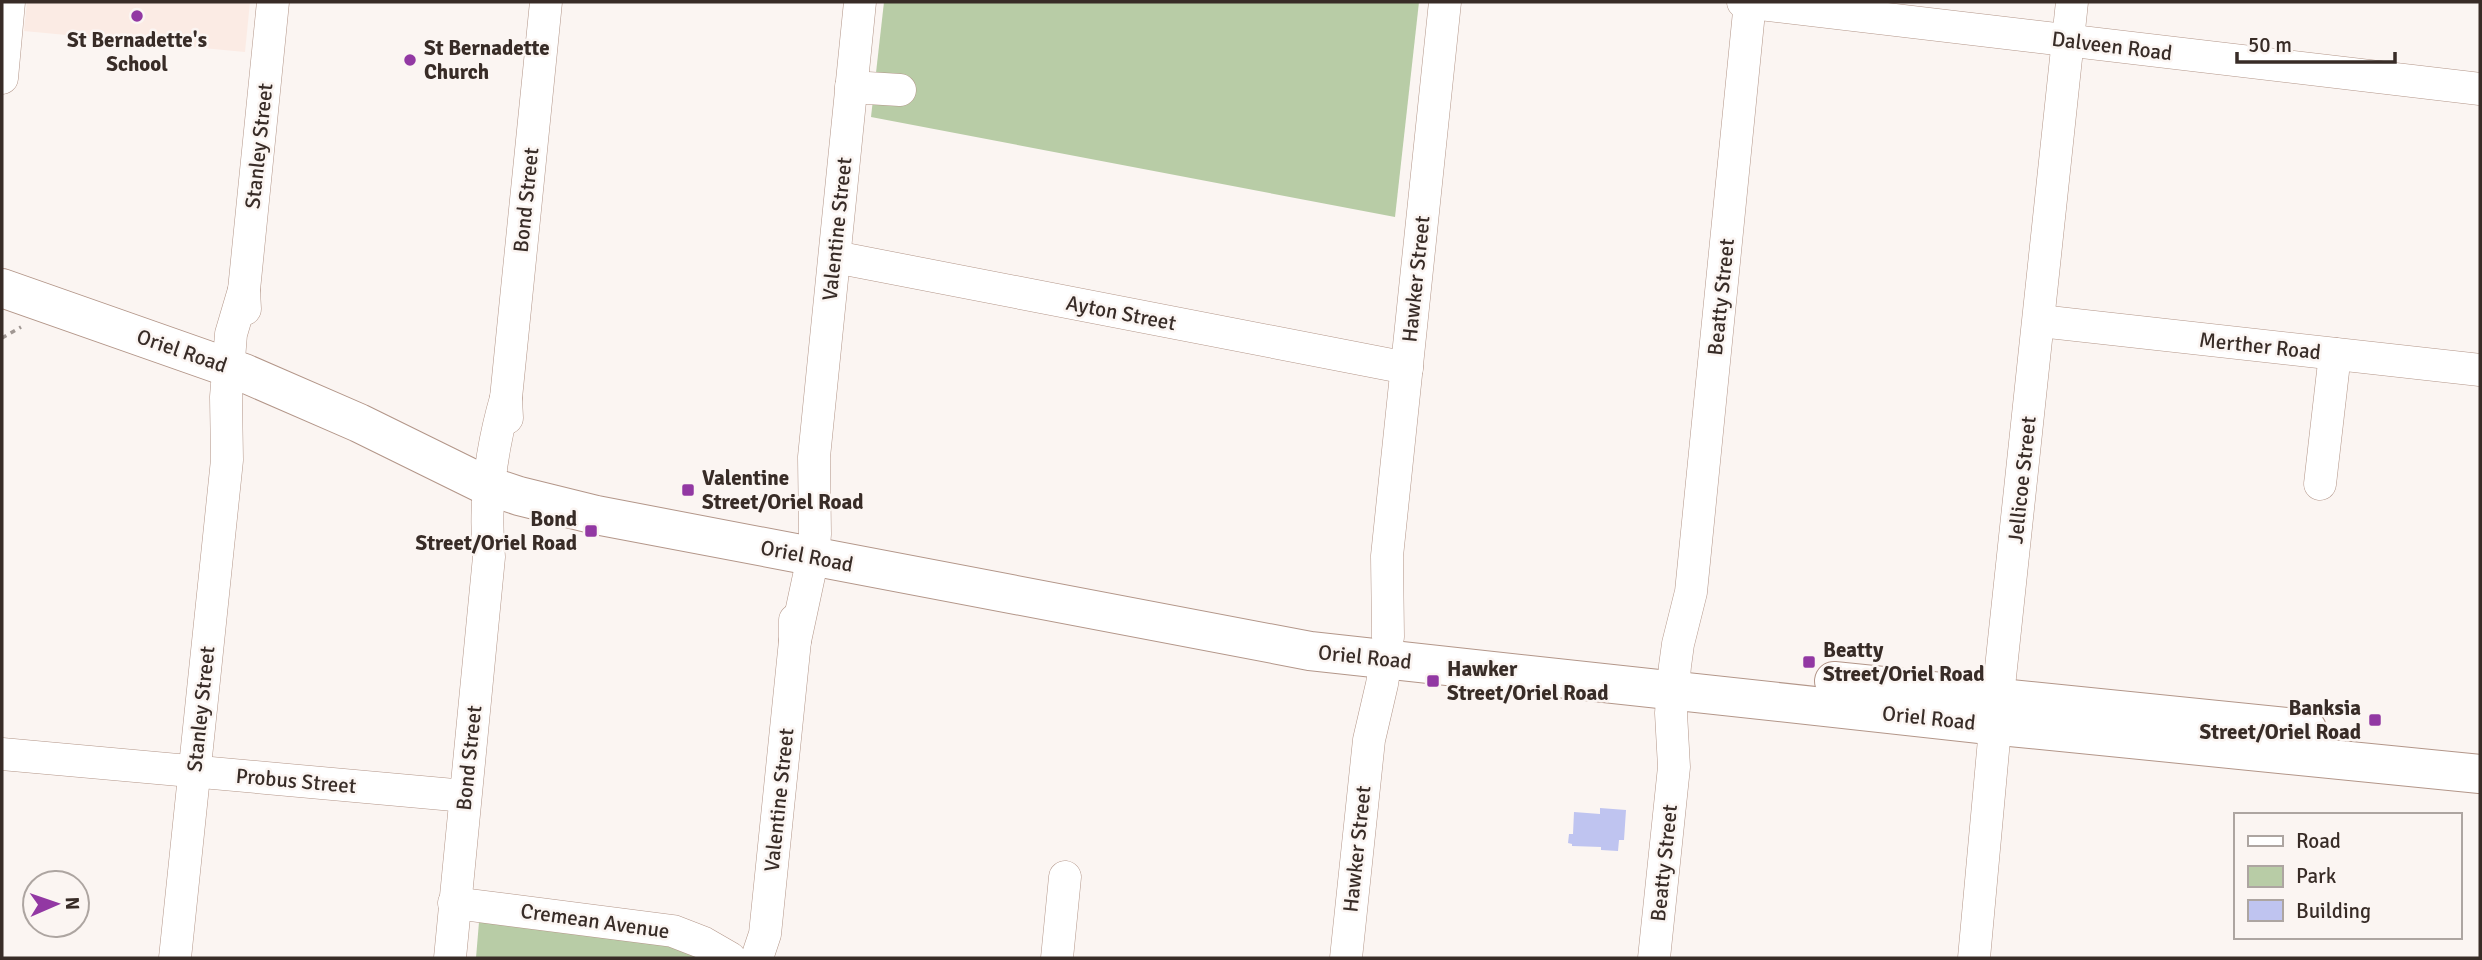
<svg xmlns="http://www.w3.org/2000/svg" width="2482" height="960" font-family="Signika,sans-serif">
<rect width="100%" height="100%" fill="#fbf5f2"/>
<path fill="#fbebe4" d="M27,2h223l-5,50 -221,-21z"/>
<g fill="#b8cca6">
<path d="M884,2h535l-24,215 -524,-100z"/>
<path d="M479,922l192,17 35,19h-230z"/>
</g>
<path fill="#bfc4f0" d="M1600,808l26,2 -2,30h-5l-1,11 -17,-1v-3l-29,-1v-2l-4,-1 1,-9h4l1,-22 26,2z"/>
<g fill="none" stroke-linecap="round" stroke-linejoin="round">
<defs>
<g id="minor">
<path d="M1743,2l737,87"/>
<path d="M2,78l7,-76"/>
<path d="M851,87l49,3"/>
<path d="M835,257l572,111"/>
<path d="M245,309l-1,-19 29,-288"/>
<path d="M2040,321l440,49"/>
<path d="M507,418l-1,-20 40,-396"/>
<path d="M2320,484l15,-130"/>
<path d="M1388,637l-1,-81 58,-554"/>
<path d="M795,641l18,-84 2,-23 -1,-77 46,-455"/>
<path d="M2,754l463,42"/>
<path d="M454,903l219,28 31,12 26,15"/>
<path d="M175,958l52,-498 -1,-63 5,-63 13,-44"/>
<path d="M450,958l39,-401c-5,-54 2,-107 17,-159"/>
<path d="M757,958l8,-24 30,-293v-21"/>
<path d="M1057,958l8,-81"/>
<path d="M1346,958l23,-218 13,-56 4,-25"/>
<path d="M1654,958l20,-191 -3,-54 4,-47 3,-22 13,-52 59,-590"/>
<path d="M1974,958l24,-262 74,-694"/>
</g>
<g id="major">
<path d="M2,288l242,85 115,50 124,61 36,12 77,19 714,136 670,73 500,50"/>
<path d="M1834,681l473,48"/>
</g>
</defs>
<use href="#minor" stroke="#b39689" stroke-width="33"/>
<use href="#major" stroke="#b39689" stroke-width="40"/>
<path stroke="#a09793" stroke-width="3.5" stroke-dasharray="5 5" stroke-linecap="butt" d="M2,338l19,-11"/>
<use href="#minor" stroke="#fff" stroke-width="32"/>
<use href="#major" stroke="#fff" stroke-width="38"/>
</g>
<g fill="#9238a3" stroke="#fbf5f2" stroke-width="2.5">
<circle cx="137" cy="16" r="7"/>
<circle cx="410" cy="60" r="7"/>
<rect x="681" y="483" width="14" height="14" rx="3.5"/>
<rect x="584" y="524" width="14" height="14" rx="3.5"/>
<rect x="1802" y="655" width="14" height="14" rx="3.5"/>
<rect x="1426" y="674" width="14" height="14" rx="3.5"/>
<rect x="2368" y="713" width="14" height="14" rx="3.5"/>
</g>
<g text-anchor="middle" dominant-baseline="central" stroke-width="5" stroke-linejoin="round" paint-order="stroke">
<g font-size="21" font-weight="bold" fill="#382c27" stroke="#fbf5f2" text-anchor="start">
<text x="137" y="40" text-anchor="middle">St Bernadette's<tspan x="137" dy="24">School</tspan></text>
<text x="424" y="48">St Bernadette<tspan x="424" dy="24">Church</tspan></text>
<text x="702" y="478">Valentine<tspan x="702" dy="24">Street/Oriel Road</tspan></text>
<text x="577" y="519" text-anchor="end">Bond<tspan x="577" dy="24">Street/Oriel Road</tspan></text>
<text x="1823" y="650">Beatty<tspan x="1823" dy="24">Street/Oriel Road</tspan></text>
<text x="1447" y="669">Hawker<tspan x="1447" dy="24">Street/Oriel Road</tspan></text>
<text x="2361" y="708" text-anchor="end">Banksia<tspan x="2361" dy="24">Street/Oriel Road</tspan></text>
</g>
<g font-size="21" fill="#382c27" stroke="#fbf5f2">
<text transform="translate(2112 46) rotate(7)">Dalveen Road</text>
<text transform="translate(259 146) rotate(-84)">Stanley Street</text>
<text transform="translate(526 200) rotate(-84)">Bond Street</text>
<text transform="translate(837 229) rotate(-84)">Valentine Street</text>
<text transform="translate(1416 279) rotate(-84)">Hawker Street</text>
<text transform="translate(1721 297) rotate(-84)">Beatty Street</text>
<text transform="translate(1121 313) rotate(11)">Ayton Street</text>
<text transform="translate(2260 346) rotate(6)">Merther Road</text>
<text transform="translate(182 351) rotate(19)">Oriel Road</text>
<text transform="translate(2022 480) rotate(-84)">Jellicoe Street</text>
<text transform="translate(807 556) rotate(11)">Oriel Road</text>
<text transform="translate(1365 657) rotate(6)">Oriel Road</text>
<text transform="translate(201 709) rotate(-84)">Stanley Street</text>
<text transform="translate(1929 718) rotate(6)">Oriel Road</text>
<text transform="translate(469 758) rotate(-84)">Bond Street</text>
<text transform="translate(296 781) rotate(5)">Probus Street</text>
<text transform="translate(779 800) rotate(-84)">Valentine Street</text>
<text transform="translate(1357 849) rotate(-84)">Hawker Street</text>
<text transform="translate(1664 863) rotate(-84)">Beatty Street</text>
<text transform="translate(595 921) rotate(8)">Cremean Avenue</text>
</g>
</g>
<rect width="2482" height="960" fill="none" stroke="#382c27" stroke-width="7"/>
<rect x="2234" y="813" width="228" height="126" fill="#fbf5f2" stroke="#ada5a1" stroke-width="2"/>
<rect x="2248" y="836" width="35" height="10" fill="#ffffff" stroke="#ada5a1" stroke-width="2"/>
<text x="2296" y="848" font-size="21" fill="#382c27">Road</text>
<rect x="2248" y="866" width="35" height="21" fill="#b8cca6" stroke="#ada5a1" stroke-width="2"/>
<text x="2296" y="883" font-size="21" fill="#382c27">Park</text>
<rect x="2248" y="900" width="35" height="21" fill="#bfc4f0" stroke="#ada5a1" stroke-width="2"/>
<text x="2296" y="918" font-size="21" fill="#382c27">Building</text>
<g transform="translate(56 904) rotate(88)"><circle r="33" fill="#fbf5f2" stroke="#ada5a1" stroke-width="2"/>
<path d="M0-5L12 26L0 18L-12 26Z" fill="#9238a3"/>
<text y="-10" font-size="19" font-weight="bold" text-anchor="middle" fill="#382c27">N</text>
</g>
<path d="M2237 52v10h158v-10" fill="none" stroke="#382c27" stroke-width="3.5"/>
<text x="2248" y="52" font-size="21" fill="#382c27" stroke="#fbf5f2" stroke-width="5" paint-order="stroke">50 m</text>
</svg>
